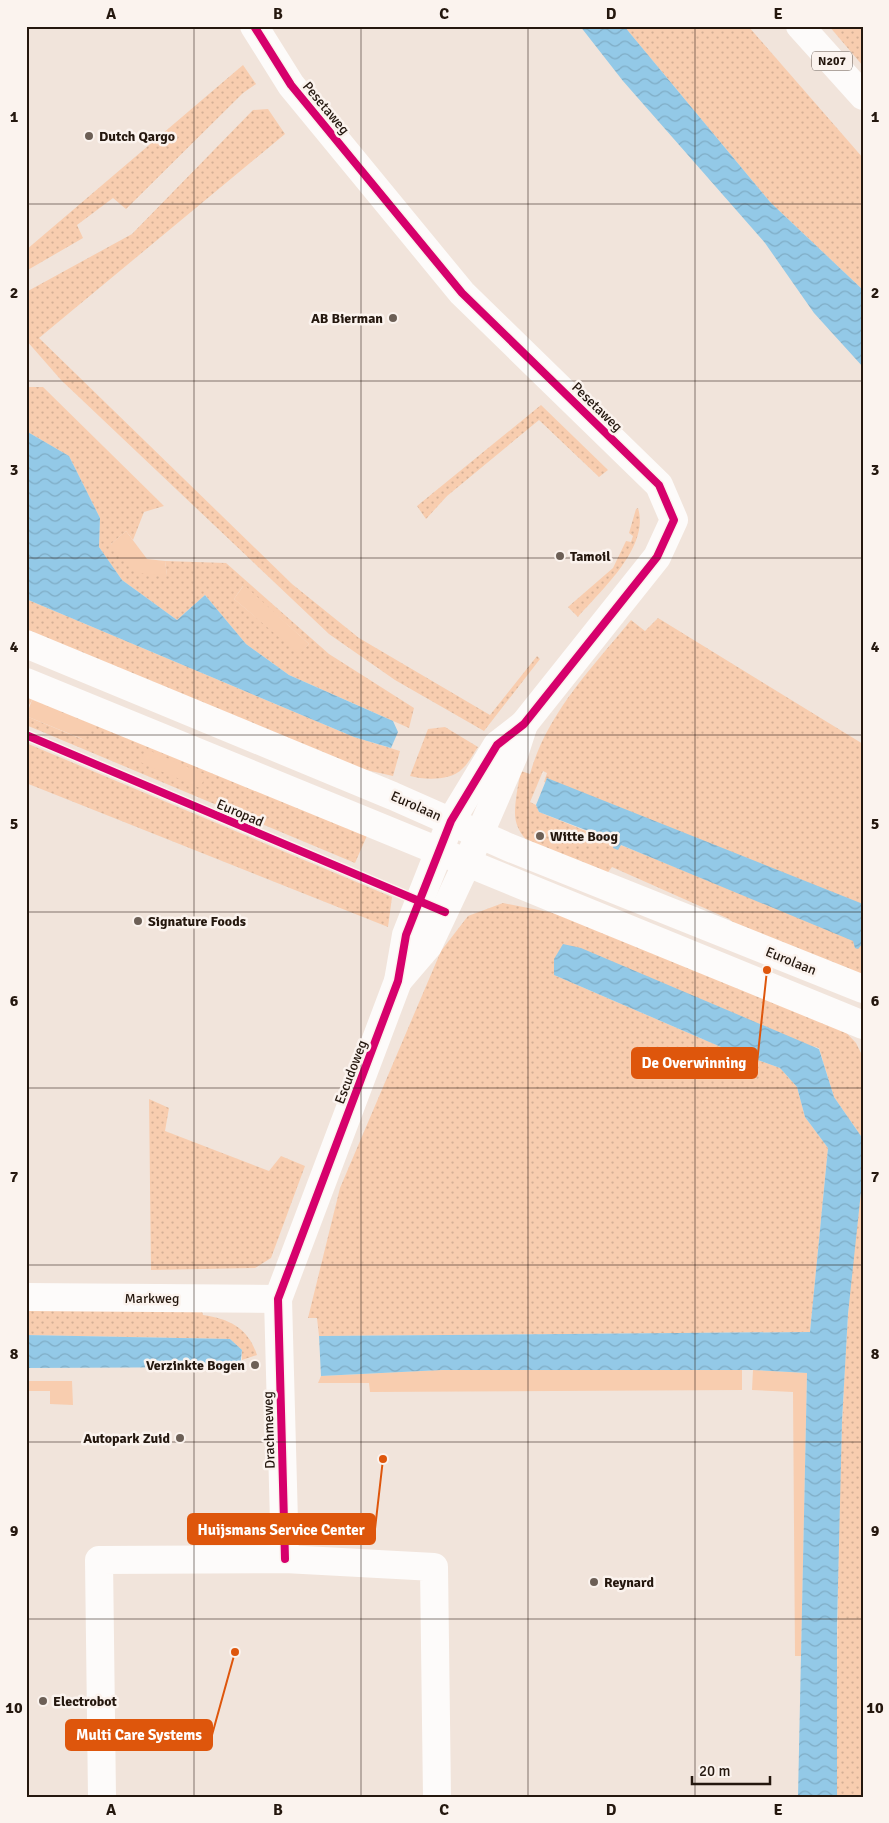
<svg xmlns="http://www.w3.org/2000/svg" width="889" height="1823" font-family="Signika,sans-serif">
<defs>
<pattern id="grass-dots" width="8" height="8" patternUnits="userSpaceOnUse" patternTransform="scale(1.25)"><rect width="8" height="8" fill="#f8cdaf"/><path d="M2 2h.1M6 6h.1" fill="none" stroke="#d4af95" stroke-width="1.8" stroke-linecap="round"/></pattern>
<pattern id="water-waves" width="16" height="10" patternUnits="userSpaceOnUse" patternTransform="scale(1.25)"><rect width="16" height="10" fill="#93c9e7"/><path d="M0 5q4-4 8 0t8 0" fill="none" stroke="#7facc5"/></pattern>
</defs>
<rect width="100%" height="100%" fill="#f1e4db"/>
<g fill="url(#grass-dots)" fill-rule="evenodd">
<path d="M624,26h124l115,132v132l-93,-88z"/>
<path d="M829,26h34v40z"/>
<path d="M243,65l13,19 -13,9 -117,116 -13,-11 -36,27 6,13 -57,33v-21z"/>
<path d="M268,109l17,25 -246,204 253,246 67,54 131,77 47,-59 3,3 -56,72 -89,-51 -66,-46 -268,-254 -35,-40v-46l2,-3 104,-57 121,-124z"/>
<path d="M26,387h17l121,119 -20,6 -11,28 -7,-9 -15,13 56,31 -2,-14 61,2 103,91 85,54 -5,20 -120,-53 -43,-31 -41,-49 -28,25 -55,-40 -23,-33 1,-29 -31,-62 -43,-25zM243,586h1l65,58 -10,9 -65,-54z"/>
<path d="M541,405l67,65 -9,7 -60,-57 -92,76 -21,23 -9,-13z"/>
<path d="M638,508c12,39 -36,81 -60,109l-10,-10 45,-39 13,-27 5,1 2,-6 -4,-3 7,-24z"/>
<path d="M26,599l328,138 46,14 -7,25 -53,-12 -314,-128z"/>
<path d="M658,618l205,126v164l-319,-126 3,-9 -4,-2 -13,31 6,3 3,7 324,131v34l-117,-42 -17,-16 -117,-52 -7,9c-30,-12 -89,-23 -90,-62 0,-14 3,-29 6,-43l9,3c17,-61 62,-106 101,-154l14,11z"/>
<path d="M26,690l343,141 -14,32 -329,-138v-9l58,24 -52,-40 -6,10z"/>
<path d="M445,727l33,20c-5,7 -9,16 -16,22 -11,12 -38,11 -52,7l18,-47z"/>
<path d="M26,743l366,154 -4,30 -362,-144z"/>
<path d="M503,903l86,17 250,105 17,18 7,14v82l-29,-42 -15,-49 -265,-73 167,72 59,21 17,19 8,30 23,31 -18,184 -491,4 -2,-18h-9l32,-130 101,-237 27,-35z"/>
<path d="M149,1099l20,9 -4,23 104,40 12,-15 24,10 -34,92 -16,10 -104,2z"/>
<path d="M863,1173v624h-26c0,-160 0,-321 11,-481 3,-48 10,-95 15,-143z"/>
<path d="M26,1307h175l2,8c27,4 45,13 54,40l-15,5v-10l-12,-11 -204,-4z"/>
</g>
<g fill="#f8cdaf">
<path d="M126,531l21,28 18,2 2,14 -31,-2 -25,-29z"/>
<path d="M244,585l65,59 -10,10 -65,-55z"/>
<path d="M32,700l60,25 -7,15 -59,-24z"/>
<path d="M146,749l60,26 -6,13 -60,-26z"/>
<path d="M442,1370h300v20l-372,2 -1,-9h-51l3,-7z"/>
<path d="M753,1370l54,3 -6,283h-6l-2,-264 -41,-2z"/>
<path d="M26,1381h46l1,24 -23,-1v-13h-24z"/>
</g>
<g fill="url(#water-waves)">
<path d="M580,26h44l146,176 93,88v77l-49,-54 -49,-70 -142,-162z"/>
<path d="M26,431l43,25 31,62 -1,29 23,33 55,40 28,-25 41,49 43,31 104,46 5,11 -7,16 -37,-11 -328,-138z"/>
<path d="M547,778l316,126v39l-5,6 -3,-1 -2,-7 -232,-96 -3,5 -5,-2 1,-7 -75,-29 -3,-7z"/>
<path d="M563,944l18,4 238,101 15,48 29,42v34l-15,141 -6,107 -5,205v171h-39l9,-424 -54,-3h-311l-121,6 -2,-40 491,-4 18,-184 -23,-31 -8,-30 -17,-19 -59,-21 -167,-72v-16z"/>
<path d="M26,1335l204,4 12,11 -2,17 -214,1z"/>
</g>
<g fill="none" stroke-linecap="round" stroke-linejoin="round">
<g stroke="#fdfbfa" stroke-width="28">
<path d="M254,26l37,59 171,208 197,192 15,35 -17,37 -133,167 -27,21 -46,76 -45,114 -8,46 -120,318 7,260"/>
<path d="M398,981l30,-35 39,-83 47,-108 10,-31"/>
<path d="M26,1297l252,2"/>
<path d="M102,1797l-3,-237 186,-1 149,8 3,230"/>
</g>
<g stroke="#fdfbfa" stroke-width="28">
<path d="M26,644l367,152 115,51 355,142"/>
<path d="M26,682l837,343"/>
</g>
<path stroke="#fdfbfa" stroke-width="28" d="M800,26l63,70"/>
<defs>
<g id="cycleway">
<path d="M254,26l37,59 171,208 197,192 15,35 -17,37 -133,167 -27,21 -46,76 -45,114 -8,46 -120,318 7,260"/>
<path d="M26,735l419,177"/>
</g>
</defs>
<use href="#cycleway" stroke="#fbf3ee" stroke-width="11"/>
<use href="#cycleway" stroke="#d6006c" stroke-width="8"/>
</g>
<path fill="none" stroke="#24170e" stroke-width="1" stroke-opacity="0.55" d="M194,26v1771M361,26v1771M528,26v1771M695,26v1771M26,204h837M26,381h837M26,558h837M26,735h837M26,912h837M26,1088h837M26,1265h837M26,1442h837M26,1619h837"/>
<g fill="#6c5f56" stroke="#fbf3ee" stroke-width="2">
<circle cx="89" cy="136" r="5"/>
<circle cx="393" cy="318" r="5"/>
<circle cx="560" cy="556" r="5"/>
<circle cx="540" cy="836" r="5"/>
<circle cx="138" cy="921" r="5"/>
<circle cx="255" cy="1365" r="5"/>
<circle cx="180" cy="1438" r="5"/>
<circle cx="594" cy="1582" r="5"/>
<circle cx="43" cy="1701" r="5"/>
</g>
<g text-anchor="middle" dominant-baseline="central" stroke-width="5" stroke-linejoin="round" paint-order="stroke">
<rect fill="#fbf3ee" stroke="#645951" stroke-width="1" x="812" y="51.5" width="40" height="19" rx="4"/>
<g font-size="12" font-weight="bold" fill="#24170e">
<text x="832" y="61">N207</text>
</g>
<g font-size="14" fill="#24170e" stroke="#fbf3ee">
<text transform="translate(326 108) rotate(50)">Pesetaweg</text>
<text transform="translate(597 407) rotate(44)">Pesetaweg</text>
<text transform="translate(416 806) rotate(24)">Eurolaan</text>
<text transform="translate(240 813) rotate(23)">Europad</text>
<text transform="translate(791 961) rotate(22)">Eurolaan</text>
<text transform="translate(351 1072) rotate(-69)">Escudoweg</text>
<text x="152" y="1298">Markweg</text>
<text transform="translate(269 1430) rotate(-92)">Drachmeweg</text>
</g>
<g font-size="14" font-weight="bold" fill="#24170e" stroke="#fbf3ee" text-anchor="start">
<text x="99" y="136">Dutch Qargo</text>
<text x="383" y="318" text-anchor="end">AB Bierman</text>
<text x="570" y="556">Tamoil</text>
<text x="550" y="836">Witte Boog</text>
<text x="148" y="921">Signature Foods</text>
<text x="245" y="1365" text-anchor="end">Verzinkte Bogen</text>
<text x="170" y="1438" text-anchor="end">Autopark Zuid</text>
<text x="604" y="1582">Reynard</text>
<text x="53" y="1701">Electrobot</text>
</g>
</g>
<path fill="none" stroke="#de560c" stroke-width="2" d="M767 970L757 1063M383 1459L375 1529M235 1652L212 1735"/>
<g fill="#de560c" stroke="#fbf3ee" stroke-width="2">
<circle cx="767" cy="970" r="5"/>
<circle cx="383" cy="1459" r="5"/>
<circle cx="235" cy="1652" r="5"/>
</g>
<g fill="#de560c" stroke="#de560c" stroke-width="2">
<rect x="632" y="1048" width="125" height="30" rx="5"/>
<rect x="188" y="1514" width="187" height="30" rx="5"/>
<rect x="66" y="1720" width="146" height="30" rx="5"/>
</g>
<g font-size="15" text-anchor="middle" font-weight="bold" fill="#fff">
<text x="694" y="1068">De Overwinning</text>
<text x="281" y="1535">Huijsmans Service Center</text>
<text x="139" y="1740">Multi Care Systems</text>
</g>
<rect width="889" height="1823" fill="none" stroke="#fbf3ee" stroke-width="55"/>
<path d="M692 1776v8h78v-8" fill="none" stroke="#24170e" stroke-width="2.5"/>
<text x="699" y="1776" font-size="15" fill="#24170e" stroke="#fbf3ee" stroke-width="4" paint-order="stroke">20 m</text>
<rect x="28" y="28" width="834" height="1768" fill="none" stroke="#24170e" stroke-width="2"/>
<g font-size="16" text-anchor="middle" font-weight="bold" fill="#24170e">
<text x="111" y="19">A</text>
<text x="278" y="19">B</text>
<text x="444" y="19">C</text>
<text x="611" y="19">D</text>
<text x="778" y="19">E</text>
<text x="14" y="122">1</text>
<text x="875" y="122">1</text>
<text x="14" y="298">2</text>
<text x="875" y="298">2</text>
<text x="14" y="475">3</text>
<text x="875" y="475">3</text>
<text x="14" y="652">4</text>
<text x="875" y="652">4</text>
<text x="14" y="829">5</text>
<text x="875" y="829">5</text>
<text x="14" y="1006">6</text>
<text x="875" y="1006">6</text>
<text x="14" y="1182">7</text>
<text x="875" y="1182">7</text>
<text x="14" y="1359">8</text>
<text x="875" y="1359">8</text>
<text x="14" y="1536">9</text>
<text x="875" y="1536">9</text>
<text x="14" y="1713">10</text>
<text x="875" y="1713">10</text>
<text x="111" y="1815">A</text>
<text x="278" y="1815">B</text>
<text x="444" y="1815">C</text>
<text x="611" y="1815">D</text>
<text x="778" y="1815">E</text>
</g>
</svg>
